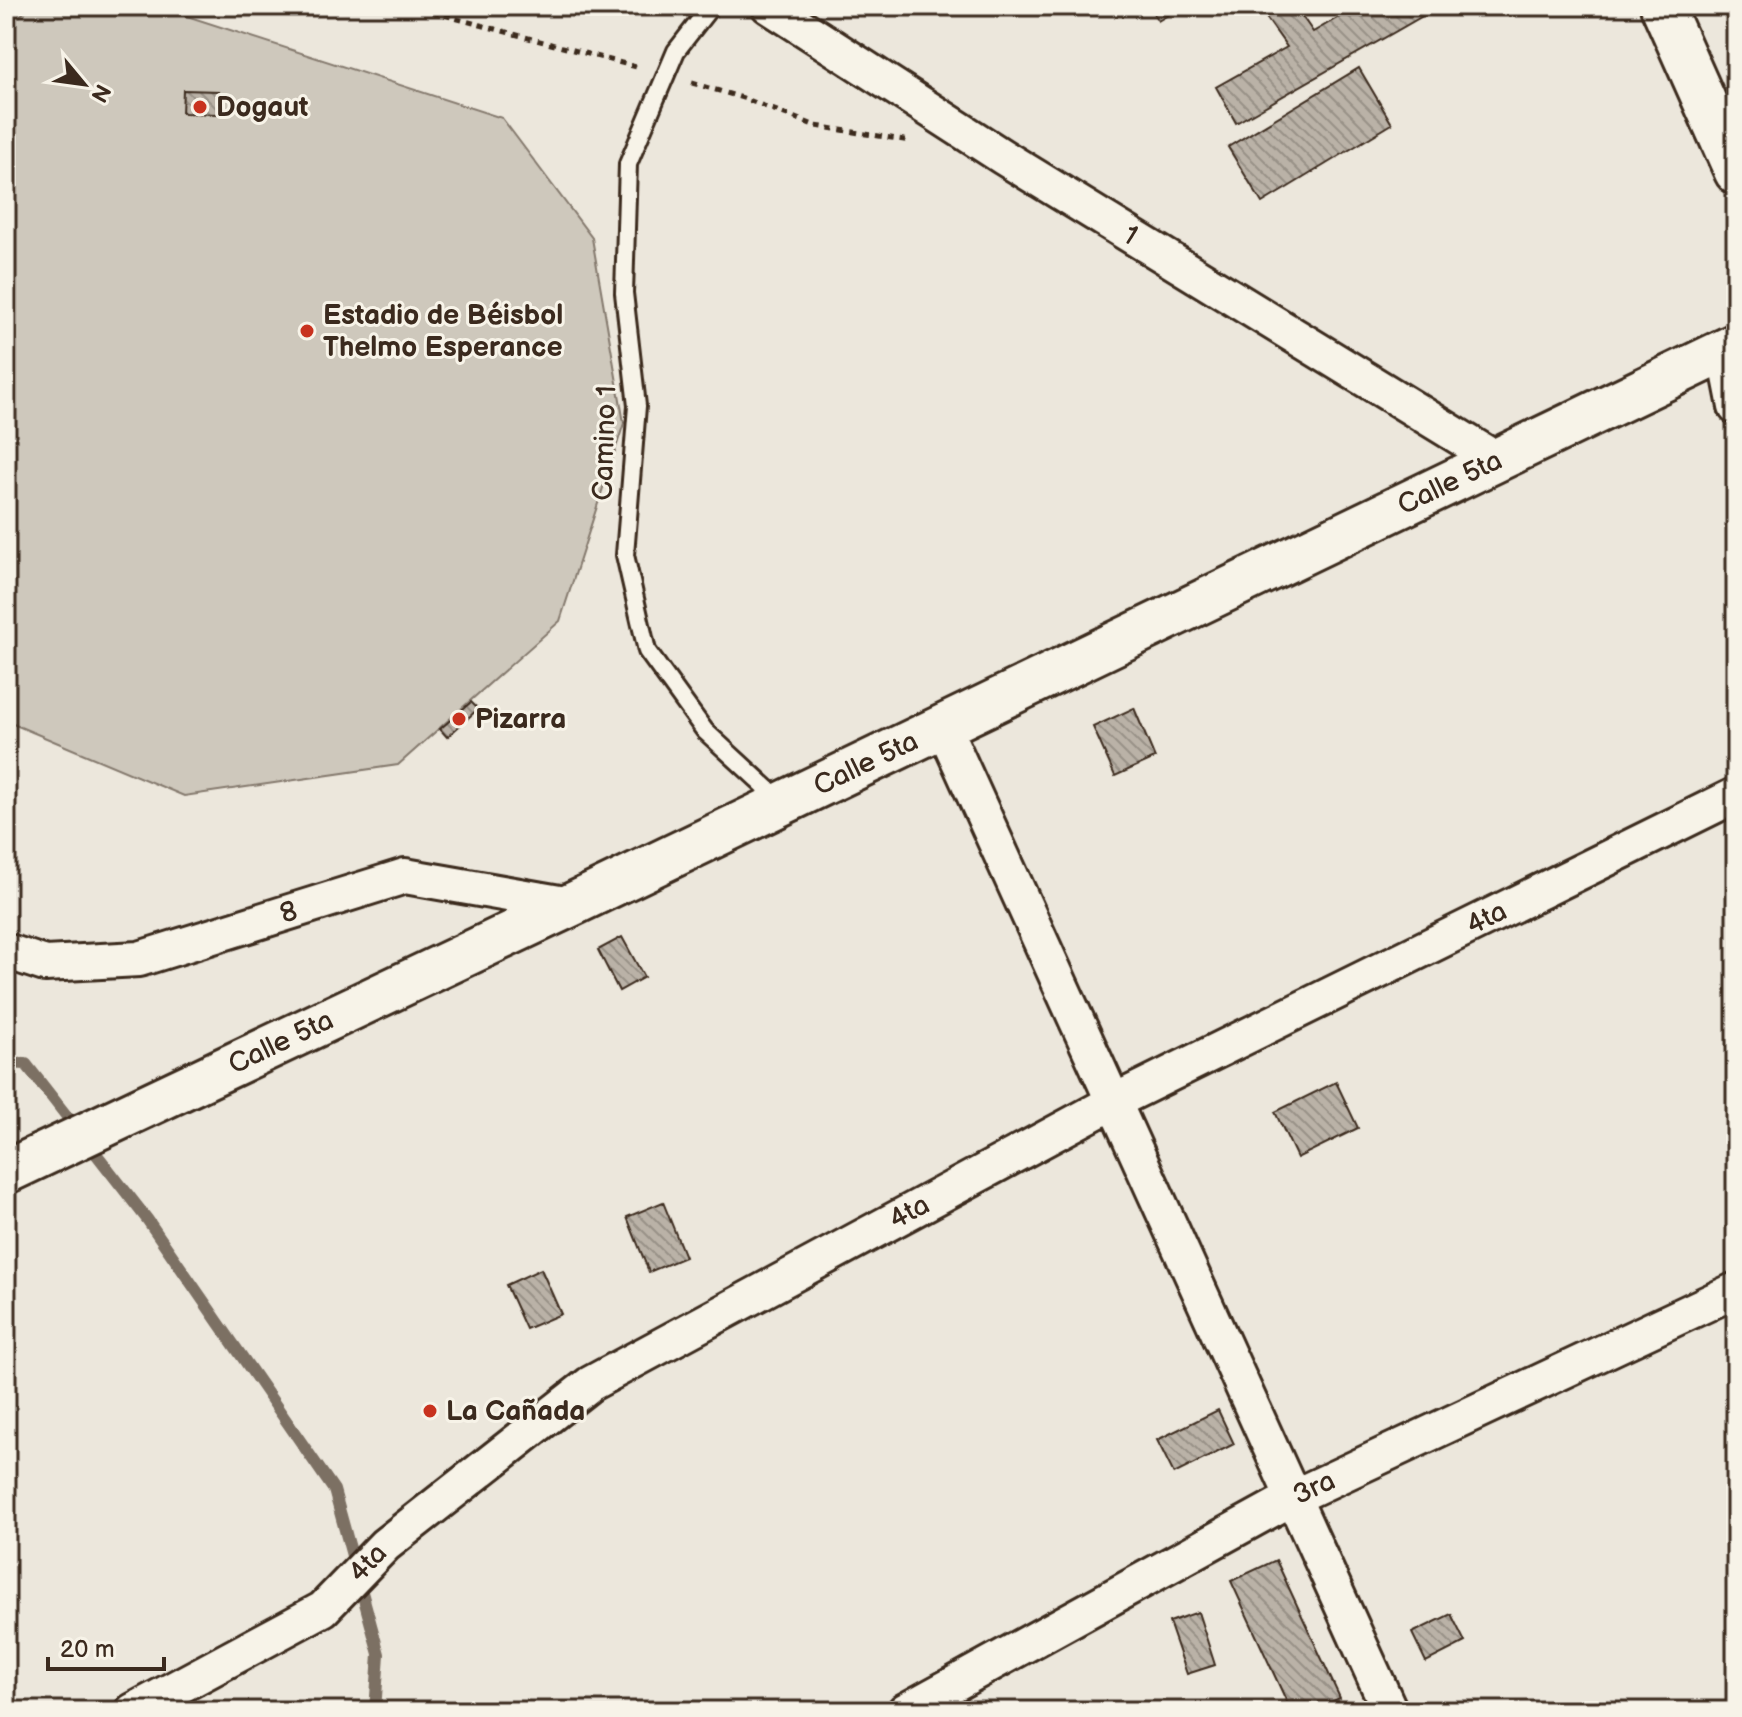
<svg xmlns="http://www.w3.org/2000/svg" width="1742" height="1717" font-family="'Balsamiq Sans',sans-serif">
<defs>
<pattern id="building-back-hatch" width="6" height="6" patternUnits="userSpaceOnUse" patternTransform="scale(2)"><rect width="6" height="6" fill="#bab2a7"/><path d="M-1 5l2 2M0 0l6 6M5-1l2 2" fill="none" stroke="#989187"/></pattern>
</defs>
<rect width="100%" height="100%" fill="#ece7dc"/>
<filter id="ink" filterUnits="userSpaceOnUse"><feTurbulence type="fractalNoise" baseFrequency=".0125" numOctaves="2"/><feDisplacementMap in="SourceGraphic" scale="16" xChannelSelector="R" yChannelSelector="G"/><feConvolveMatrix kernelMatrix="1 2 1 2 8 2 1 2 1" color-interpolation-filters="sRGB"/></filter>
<g filter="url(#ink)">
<path fill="#cec8bc" stroke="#84796d" stroke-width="2" d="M31,6h125l346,112 90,120 32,185 -64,198 -162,144 -214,31 -178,-75v-693z"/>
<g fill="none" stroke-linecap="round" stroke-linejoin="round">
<path stroke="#7c7064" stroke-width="12" d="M6,1063l20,1 121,155 187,271 45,164 -4,57"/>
</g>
<g fill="url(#building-back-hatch)" stroke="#3b2a1e" stroke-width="2">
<path d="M1149,6h34l-25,15z"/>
<path d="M1258,6h37l18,26 45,-26h82l-204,117 -20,-36 71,-40z"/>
<path d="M1359,68l33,56 -130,79 -34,-56z"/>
<path d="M183,90l36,1 -1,23 -36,-1z"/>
<path d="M471,702l7,7 -31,28 -7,-8z"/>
<path d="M1134,708l21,50 -40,18 -22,-49z"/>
<path d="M622,937l22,40 -25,14 -21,-41z"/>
<path d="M1336,1082l22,46 -61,30 -22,-46z"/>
<path d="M663,1202l22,55 -36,15 -22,-55z"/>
<path d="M541,1269l20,45 -35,15 -20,-44z"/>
<path d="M1218,1410l16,34 -60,30 -17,-34z"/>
<path d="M1276,1560l64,138 -29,13h-20l-60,-130z"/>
<path d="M1198,1612l17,53 -28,9 -18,-52z"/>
<path d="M1451,1614l14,28 -39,20 -14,-29z"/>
</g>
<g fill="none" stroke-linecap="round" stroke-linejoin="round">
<defs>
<path id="service" d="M711,6l-35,45 -48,113 -4,129 13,113 -12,149 22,96 58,80 75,69"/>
<g id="minor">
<path id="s1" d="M769,6l234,151 494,303"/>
<path d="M1725,351l11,56"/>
<path d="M943,726l447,985"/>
<path id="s2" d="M6,951l39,13 94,-5 266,-83 166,29"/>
<path id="s3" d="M133,1711l190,-102 62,-64 205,-161 525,-283 621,-306"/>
<path id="s4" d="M905,1711l389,-214 442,-207"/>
</g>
<g id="tertiary">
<path d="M1662,6l74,166"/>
<path id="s5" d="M6,1172l565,-267 1165,-560"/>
</g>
</defs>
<use href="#service" stroke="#3b2a1e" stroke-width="22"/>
<use href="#minor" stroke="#3b2a1e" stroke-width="40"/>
<use href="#tertiary" stroke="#3b2a1e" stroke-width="48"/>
<g stroke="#3b2a1e" stroke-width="5" stroke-dasharray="6 6" stroke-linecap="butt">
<path d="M410,6l230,62"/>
<path d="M692,83l51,15 73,28 94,15"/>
</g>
<use href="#service" stroke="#f7f3e8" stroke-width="16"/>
<use href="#minor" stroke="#f7f3e8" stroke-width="34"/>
<use href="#tertiary" stroke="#f7f3e8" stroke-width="42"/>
<path stroke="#3b2a1e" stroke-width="6" d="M1722,6l14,30"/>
</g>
</g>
<g fill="#c8321e" stroke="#f7f3e8" stroke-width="3">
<circle cx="200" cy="107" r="8"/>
<circle cx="307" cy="331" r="8"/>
<circle cx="459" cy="719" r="8"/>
<circle cx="430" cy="1411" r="8"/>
</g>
<g text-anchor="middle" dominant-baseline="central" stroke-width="6" stroke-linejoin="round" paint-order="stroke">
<g font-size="28" font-weight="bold" fill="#3b2a1e" stroke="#f7f3e8" text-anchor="start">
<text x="216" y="107">Dogaut</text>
<text x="323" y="315">Estadio de Béisbol<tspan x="323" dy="32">Thelmo Esperance</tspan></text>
<text x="475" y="719">Pizarra</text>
<text x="446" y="1411">La Cañada</text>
</g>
<g font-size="28" fill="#3b2a1e" stroke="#f7f3e8">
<text stroke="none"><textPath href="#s1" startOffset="428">1</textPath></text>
<text transform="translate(605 443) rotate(-88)">Camino 1</text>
<text stroke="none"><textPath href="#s5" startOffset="1600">Calle 5ta</textPath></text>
<text stroke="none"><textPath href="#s5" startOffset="952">Calle 5ta</textPath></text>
<text stroke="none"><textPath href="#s2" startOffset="292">8</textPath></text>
<text stroke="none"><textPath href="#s3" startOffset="1576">4ta</textPath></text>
<text stroke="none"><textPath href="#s5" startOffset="304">Calle 5ta</textPath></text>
<text stroke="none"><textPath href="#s3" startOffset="928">4ta</textPath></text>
<text stroke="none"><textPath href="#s4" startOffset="466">3ra</textPath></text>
<text stroke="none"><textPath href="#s3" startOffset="280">4ta</textPath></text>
</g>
</g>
<rect width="1742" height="1717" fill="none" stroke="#f7f3e8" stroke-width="32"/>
<rect x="16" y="16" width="1710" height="1685" fill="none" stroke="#3b2a1e" stroke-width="3" filter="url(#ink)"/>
<g transform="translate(84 84) rotate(119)" stroke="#f7f3e8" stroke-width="6" paint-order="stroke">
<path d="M0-6L14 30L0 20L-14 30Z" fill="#3b2a1e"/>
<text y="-12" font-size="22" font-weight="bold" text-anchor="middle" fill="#3b2a1e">N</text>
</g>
<path d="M48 1657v12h116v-12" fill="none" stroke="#3b2a1e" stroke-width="4"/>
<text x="60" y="1657" font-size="24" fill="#3b2a1e" stroke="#f7f3e8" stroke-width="6" paint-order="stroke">20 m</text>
</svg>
